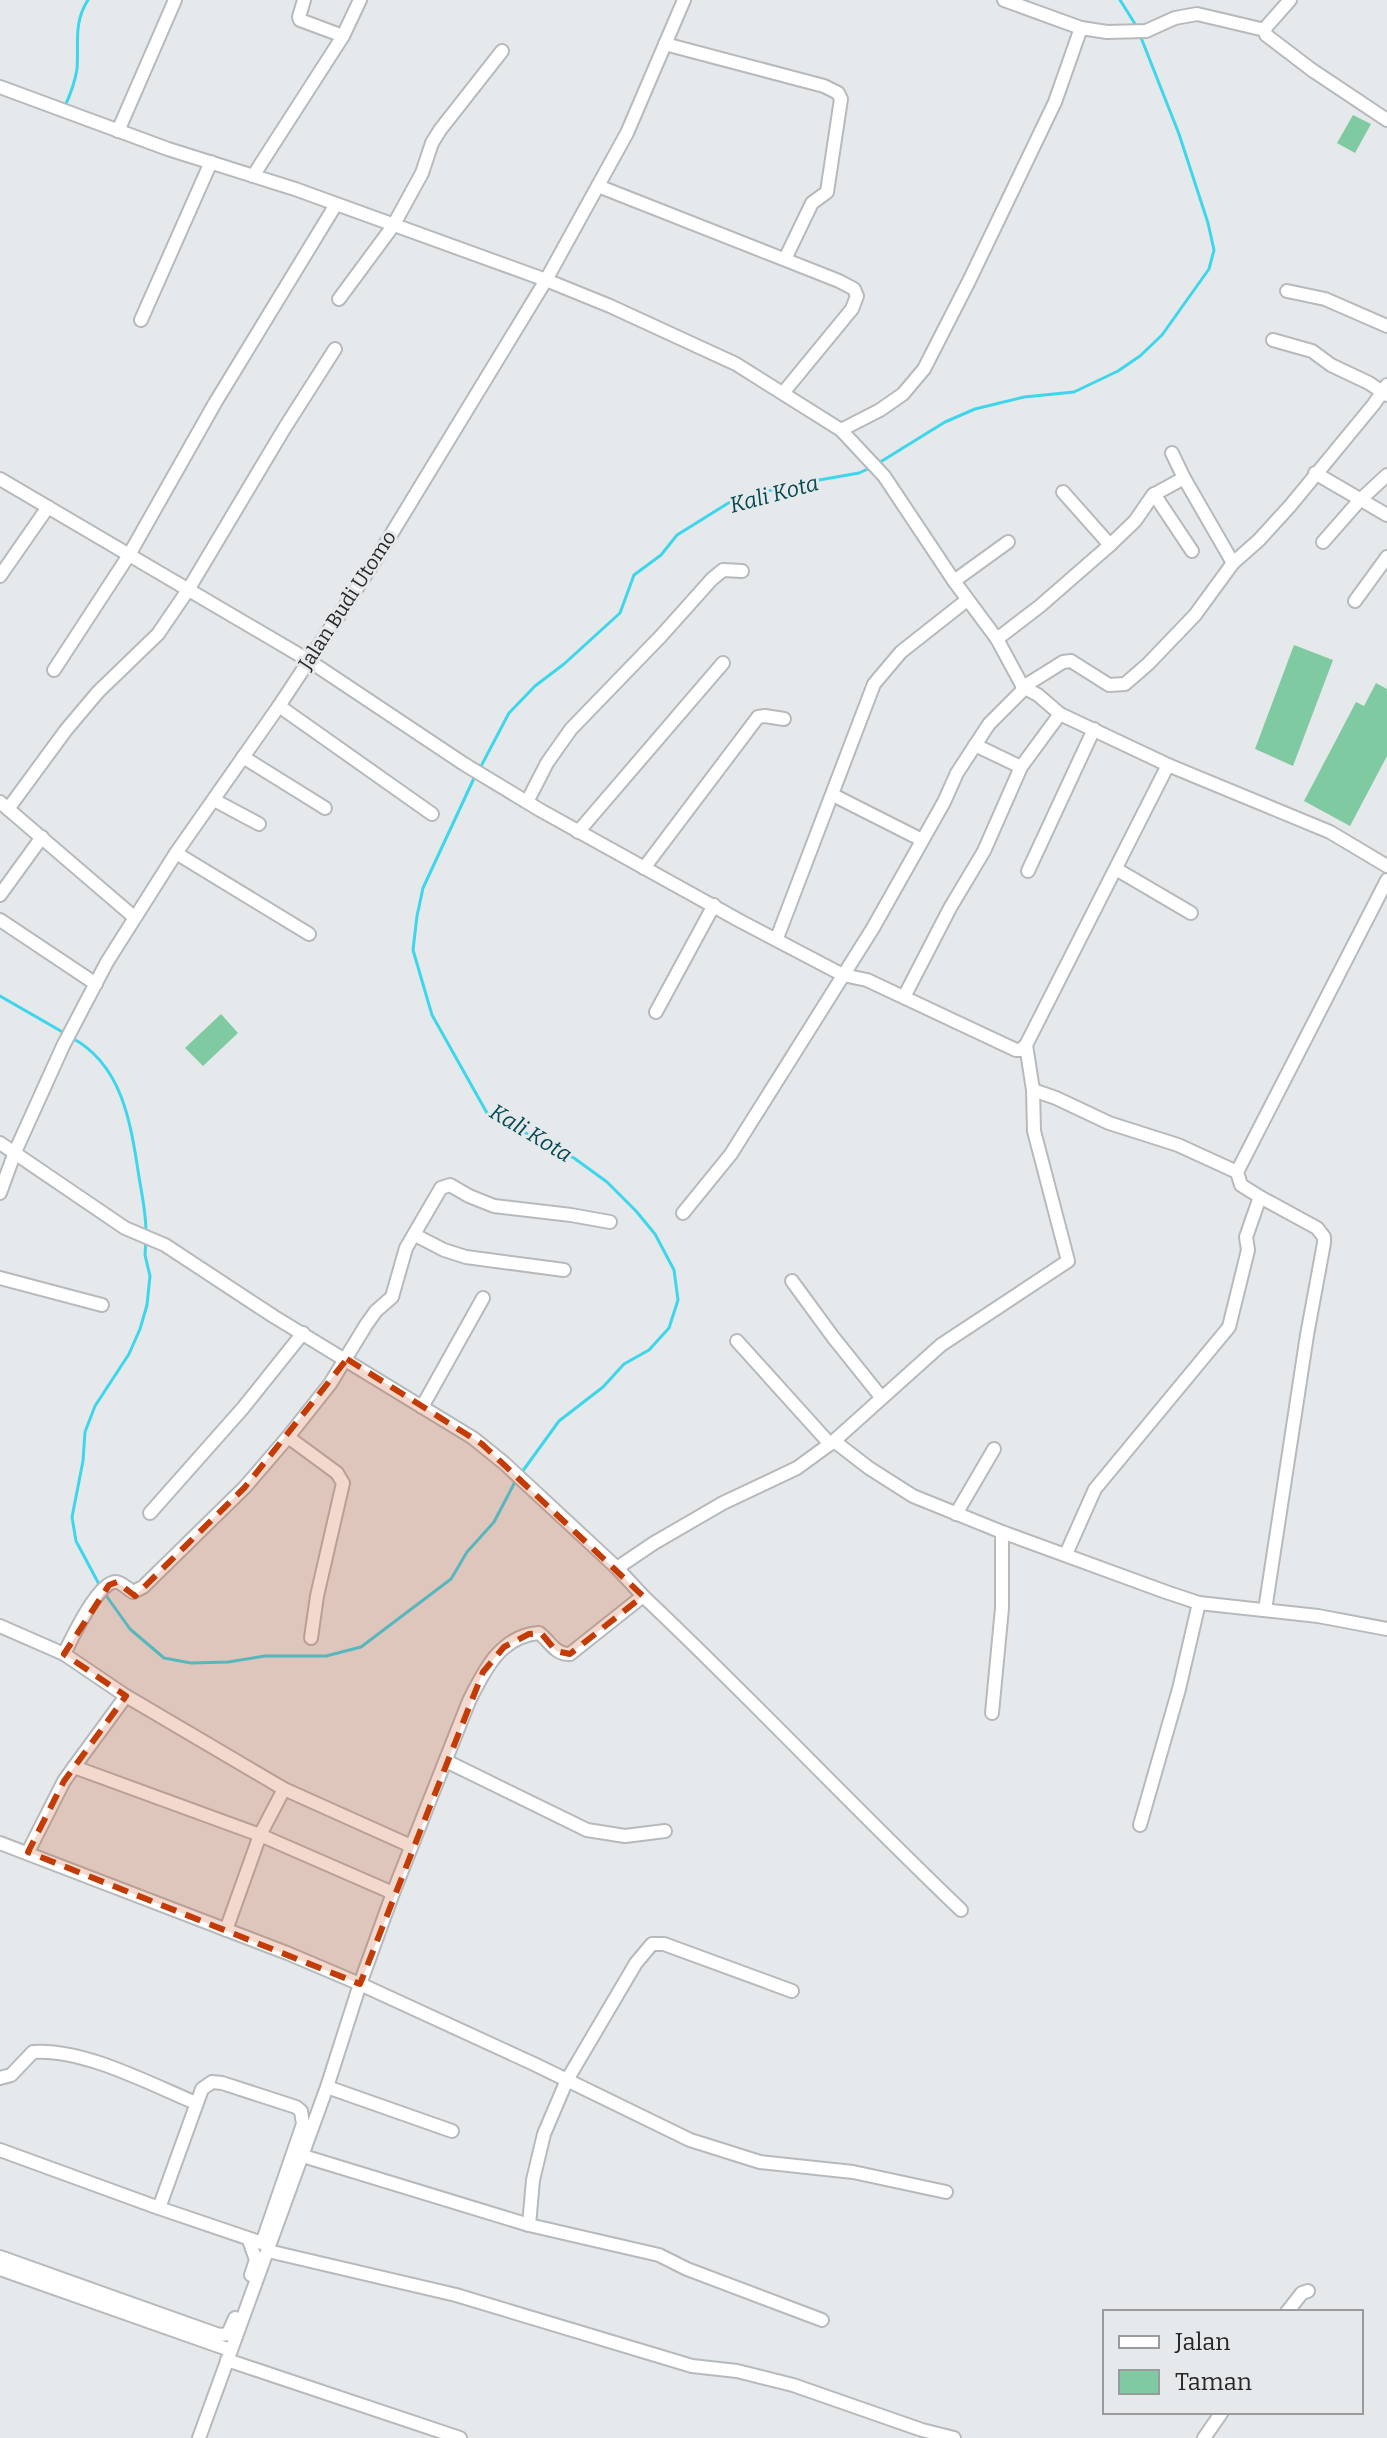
<svg xmlns="http://www.w3.org/2000/svg" width="1387" height="2438" font-family="Bitter,serif">
<rect width="100%" height="100%" fill="#e6e9eb"/>
<g fill="#80caa1">
<path d="M1353,115l18,9 -16,29 -18,-10z"/>
<path d="M1294,645l39,15 -40,106 -38,-17z"/>
<path d="M1376,683l11,6v67l-37,70 -46,-25 52,-99 8,4z"/>
<path d="M221,1014l17,19 -35,33 -18,-18z"/>
</g>
<g fill="none" stroke-linecap="round" stroke-linejoin="round">
<g stroke="#3dd6ea" stroke-width="3">
<path d="M1120,0l17,27"/>
<path d="M65,106c6,-13 10,-24 12,-37 2,-25 -4,-46 11,-69"/>
<path d="M877,464l68,-42 30,-13 49,-12 50,-5 44,-21 22,-15 22,-21 47,-66 5,-19 -6,-27 -29,-89 -39,-99"/>
<path d="M479,770l30,-57 26,-27 29,-22 56,-51 14,-38 27,-20 16,-20 53,-33 55,-16 74,-13 11,-5"/>
<path d="M475,776l-52,112 -6,28 -4,34 19,65 55,98 87,45 33,24 29,29 19,23 19,36 4,30 -9,28 -20,22 -25,14 -21,23 -44,34 -37,51"/>
<path d="M0,996l66,38"/>
<path d="M72,1038c51,27 59,87 67,139 3,18 7,36 7,55"/>
<path d="M101,1588l-25,-47 -4,-24 11,-56 2,-29 10,-26 34,-52 11,-25 7,-24 3,-29 -5,-21 1,-16"/>
<path d="M105,1594l25,35 34,29 27,5 37,-1 37,-6h61l35,-9 90,-68 16,-27 27,-30 23,-44"/>
</g>
<defs>
<g id="minor">
<path d="M304,0l-5,17 1,3 43,16"/>
<path d="M1004,0l77,28 26,4 39,-1 29,-13 22,-4 68,16"/>
<path d="M1290,0l-23,26 -2,4 1,5 46,35 75,50"/>
<path d="M665,44l159,42 14,7 3,6 -14,93 -15,11 -27,56"/>
<path d="M0,87l168,62 127,40 251,91 64,26 126,58 105,66 43,46 70,105 43,58 26,48 15,8 22,19 108,51 162,67 57,34"/>
<path d="M118,131l57,-131"/>
<path d="M253,176l90,-140 17,-36"/>
<path d="M598,186l241,95 15,8 3,7 -5,13 -69,84"/>
<path d="M1287,291l38,8 62,27"/>
<path d="M339,299l54,-73 29,-53 10,-30 8,-13 62,-79"/>
<path d="M141,320l70,-158"/>
<path d="M1273,340l39,11 19,14 38,18 18,12"/>
<path d="M841,430l39,-20 23,-16 21,-25 45,-88 86,-179 26,-74"/>
<path d="M1172,453l12,25 49,85"/>
<path d="M1315,473l72,42"/>
<path d="M0,479l308,181 156,104 76,46 202,112 101,53 24,5 149,70h4l6,-5 142,-280"/>
<path d="M1063,492l47,53"/>
<path d="M1154,494l38,57"/>
<path d="M1323,542l36,-41 28,-26"/>
<path d="M0,576l48,-69"/>
<path d="M954,581l54,-39"/>
<path d="M1355,601l32,-44"/>
<path d="M997,639l43,-33 70,-61 25,-24 18,-26 31,-17"/>
<path d="M54,670l75,-115 86,-152 120,-197"/>
<path d="M279,706l153,108"/>
<path d="M975,745l46,22"/>
<path d="M243,757l82,51"/>
<path d="M833,795l89,45"/>
<path d="M214,800l45,24"/>
<path d="M0,802l134,115"/>
<path d="M527,802l20,-39 24,-34 90,-93 51,-57 11,-9 19,1"/>
<path d="M8,809l58,-79 32,-38 60,-58 30,-44 96,-161 51,-80"/>
<path d="M578,832l145,-169"/>
<path d="M176,853l133,81"/>
<path d="M644,868l114,-151 7,-1 19,3"/>
<path d="M1116,869l75,44"/>
<path d="M1028,871l66,-142"/>
<path d="M0,895l42,-58"/>
<path d="M0,920l96,64"/>
<path d="M777,938l97,-254 27,-32 66,-52"/>
<path d="M904,997l46,-89 34,-57 37,-84 39,-53"/>
<path d="M656,1012l58,-107"/>
<path d="M1033,1090l23,8 53,25 69,22 59,27"/>
<path d="M0,1143l125,85 40,17 108,71 200,122 31,25 113,105 26,28 -73,58c-15,1 -20,-13 -31,-21 -39,3 -55,38 -70,68l-76,192 -33,91 -33,103 -128,351"/>
<path d="M0,1193l15,-41 48,-106 44,-84 69,-109 103,-147 99,-150 168,-276 81,-147 57,-133"/>
<path d="M1260,1197l57,31 7,9v6l-17,92 -42,275"/>
<path d="M683,1213l48,-59 142,-226 71,-126 13,-29 32,-49 32,-32 2,-5 40,-25 8,-1 38,24 16,-1 23,-20 47,-49 38,-52 26,-23 31,-34 84,-102 13,-19"/>
<path d="M415,1235l29,15 22,7 98,13"/>
<path d="M0,1278l102,27"/>
<path d="M792,1281l41,56 48,60"/>
<path d="M737,1341l93,103"/>
<path d="M422,1407l61,-109"/>
<path d="M288,1437l49,36 6,10 -26,113 -6,42"/>
<path d="M834,1441l35,27 44,28 89,36 164,60 33,11 119,13 69,13"/>
<path d="M150,1513l93,-105 60,-75"/>
<path d="M956,1514l38,-65"/>
<path d="M1066,1554l29,-65 134,-162 19,-77 -2,-13 14,-40 -19,-12 -4,-13 150,-292"/>
<path d="M617,1568l37,-25 69,-40 74,-35 37,-27 107,-96 127,-84 -34,-130 -1,-41 -7,-45"/>
<path d="M643,1596c108,102 210,211 318,314"/>
<path d="M0,1626l64,28 62,42 158,93 127,57"/>
<path d="M64,1654c7,-14 35,-74 52,-72 5,0 12,7 17,10l10,-5 102,-100 43,-50 42,-53 36,-59 10,-14 16,-14 14,-49 35,-60 9,-3 19,11 25,10 77,9 39,7"/>
<path d="M992,1713l10,-105v-76"/>
<path d="M446,1761l141,69 38,6 40,-5"/>
<path d="M74,1767l52,-71"/>
<path d="M1140,1825l39,-136 20,-86"/>
<path d="M0,1843l287,110 73,31 174,80 156,76 70,22 93,10 93,20"/>
<path d="M28,1852l36,-71 10,-14 186,68 133,58"/>
<path d="M226,1930l34,-95 24,-46"/>
<path d="M0,2078l11,-3 22,-23c50,-4 117,32 163,51"/>
<path d="M327,2087l125,44"/>
<path d="M0,2150l159,58 103,35 41,-119 -2,-13 -5,-4 -74,-24 -10,-1 -10,7 -43,119"/>
<path d="M303,2156l226,69 130,30 28,14 135,51"/>
<path d="M529,2225l4,-45 11,-46 23,-54 69,-117 16,-19h12l128,47"/>
<path d="M249,2240l7,20 -5,15"/>
<path d="M268,2251l188,44 236,71 45,5 56,14 129,45 32,8"/>
<path d="M0,2257l219,78 9,-1 7,-16"/>
<path d="M0,2269l230,81"/>
<path d="M1287,2312l15,-19 6,-2"/>
<path d="M227,2360l233,78"/>
<path d="M1204,2438l18,-26"/>
</g>
</defs>
<use href="#minor" stroke="#b7babc" stroke-width="16"/>
<use href="#minor" stroke="#fff" stroke-width="12"/>
</g>
<path fill="#c33b07" fill-opacity="0.2" stroke="#c33b07" stroke-width="6" stroke-dasharray="16 10" stroke-linejoin="round" d="M347,1359l135,85 161,152 -73,58 -14,-3 -15,-18 -12,1 -25,13 -21,25 -123,312 -332,-132 36,-71 62,-85 -62,-42 45,-69 8,-3 18,14 110,-109z"/>
<g text-anchor="middle" dominant-baseline="central" stroke-width="6" stroke-linejoin="round" paint-order="stroke">
<g font-size="20" fill="#262728" stroke="#e6e9eb">
<text transform="translate(347 600) rotate(-57)">Jalan Budi Utomo</text>
</g>
<g font-size="22" font-style="italic" fill="#034951" stroke="#e6e9eb">
<text transform="translate(774 494) rotate(-15)">Kali Kota</text>
<text transform="translate(531 1133) rotate(31)">Kali Kota</text>
</g>
</g>
<rect x="1103" y="2310" width="260" height="104" fill="#e6e9eb" stroke="#999b9d" stroke-width="2"/>
<rect x="1119" y="2336" width="40" height="12" fill="#ffffff" stroke="#999b9d" stroke-width="2"/>
<text x="1175" y="2350" font-size="24" fill="#262728">Jalan</text>
<rect x="1119" y="2370" width="40" height="24" fill="#80caa1" stroke="#999b9d" stroke-width="2"/>
<text x="1175" y="2390" font-size="24" fill="#262728">Taman</text>
</svg>
